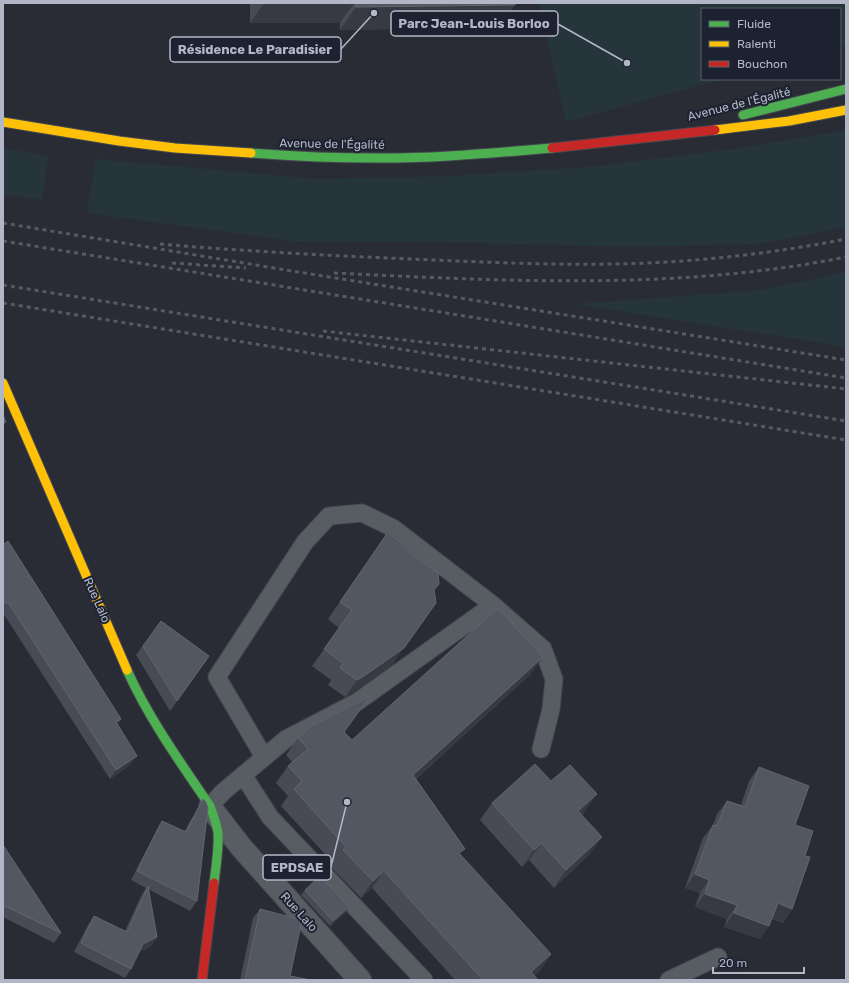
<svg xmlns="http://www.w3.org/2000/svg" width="849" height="983" font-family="Rubik,sans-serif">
<rect width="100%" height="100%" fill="#292c35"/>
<g fill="#26353b">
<path d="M539,3h307v42l-6,2v-38h-138v70h20l-156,43z"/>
<path d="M846,130v97l-82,16 -9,1 -123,3 -149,-4 -191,-2 -205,-28 9,-54 220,20 135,-3 136,-9 145,-18z"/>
<path d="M3,148l45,8 -6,44 -39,-6z"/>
<path d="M846,272v75l-270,-43 185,-14z"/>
</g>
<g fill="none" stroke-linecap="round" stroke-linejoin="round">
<defs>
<g id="lane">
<path d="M264,757l-47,-80 88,-135 24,-26 33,-3 31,15 100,77 50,44 11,30 -3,30 -10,40"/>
<path d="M243,775l27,42 154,163"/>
<path d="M210,806l13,-14 63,-53 71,-37 136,-97"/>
<path d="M669,980l49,-23"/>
</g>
<path id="street" d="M210,807l31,40 119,133"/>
<g id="fast">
<path d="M743,115l103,-26"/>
<path d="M251,153c66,5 132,7 198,3 34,-2 69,-5 103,-8"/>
<path d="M127,670c22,49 53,92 83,136 3,9 7,18 8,27 1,16 -2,33 -4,50"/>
</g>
<g id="slow">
<path d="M3,122l116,19 56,7 76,5"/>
<path d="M715,130l74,-9 57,-11"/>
<path d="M3,383l124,287"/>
</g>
<g id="jam">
<path d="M552,148l163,-18"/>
<path d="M202,980l12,-97"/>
</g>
</defs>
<use href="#lane" stroke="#45474f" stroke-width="19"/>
<use href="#street" stroke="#45474f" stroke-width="24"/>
<use href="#fast" stroke="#45474f" stroke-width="11"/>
<use href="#slow" stroke="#45474f" stroke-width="11"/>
<use href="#jam" stroke="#45474f" stroke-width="11"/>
<use href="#lane" stroke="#585c63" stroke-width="17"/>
<use href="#street" stroke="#585c63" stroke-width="22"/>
<use href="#fast" stroke="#4caf50" stroke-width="9"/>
<use href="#slow" stroke="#ffc107" stroke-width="9"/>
<use href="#jam" stroke="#c62828" stroke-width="9"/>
<g stroke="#575a61" stroke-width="3" stroke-dasharray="4 4" stroke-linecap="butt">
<path d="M3,223l289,48 554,89"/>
<path d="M3,241l843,137"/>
<path d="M160,244c91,8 182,12 273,16 71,3 143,6 214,3 67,-3 133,-11 199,-24"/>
<path d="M172,263l74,5"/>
<path d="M334,273c171,8 343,18 512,-16"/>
<path d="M3,285l843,136"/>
<path d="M3,303l843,137"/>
<path d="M323,331l523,58"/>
</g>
</g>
<g fill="#484b55">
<path d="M250,3h265v2l-16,22 -159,3v-7h-90z"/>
<path d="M386,535l48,56 -42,74 -40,28 -7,4 -17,-12 3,-5 -19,-14 27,-38 -11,-9z"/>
<path d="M3,545l118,174 -4,6 13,40 -20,14 -107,-166z"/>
<path d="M161,621l48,35 -39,55 -34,-56z"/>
<path d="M530,675l-114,104 44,76 91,99 -12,18 -5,4 4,4h-83l-83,-92 -11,10 -30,-31 3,-3 -53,-58 7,-10 -12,-13 12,-17 4,-4 -6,-7 12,-17 46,-5 8,7z"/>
<path d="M759,767l36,58 10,31 -13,53 -9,14 -11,-4 -12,20 -36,-12 3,-8 -32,-12 5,-14 -15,-5 18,-50 10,-13 4,-11 10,-13 14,4 8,-24z"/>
<path d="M551,781l34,30 -3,4 8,39 -36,34 -25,-28 -7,7 -42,-47 12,-17z"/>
<path d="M203,799l-6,102 -7,10 -42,-22 9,48 -7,10 -11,5 -8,17 -6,9 -51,-26 14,-27 6,-9 31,15 16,-35 5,-8 -15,-8 25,-49 6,-10 22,11 13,-23z"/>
<path d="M3,845l58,88 -7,10 -51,-26z"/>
<path d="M305,890l44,17 -3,5 -16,14 -29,-31z"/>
<path d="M260,909l30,67 21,4h-71l13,-62z"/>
</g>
<g fill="#373a43">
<path d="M264,3h90l-14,20h-90z"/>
<path d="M515,5l-16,22 -159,3 16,-23z"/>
<path d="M8,602l-5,7v-4z"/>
<path d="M423,620l-31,45 -40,28 -7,4 12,-17z"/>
<path d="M543,657l-13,18 -129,117 12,-17z"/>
<path d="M121,719l-6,9 1,-6z"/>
<path d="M137,756l-7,9 -20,14 6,-9z"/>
<path d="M597,794l-12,17 -19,18 12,-18z"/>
<path d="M602,837l-12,17 -36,34 12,-18z"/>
<path d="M541,843l-12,17 -7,7 12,-17z"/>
<path d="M384,871l-12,17 -11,10 12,-17z"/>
<path d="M695,874l14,6 -9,13 -15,-5z"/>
<path d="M705,894l32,11 -10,14 -32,-12z"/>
<path d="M778,903l14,6 -9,14 -15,-6z"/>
<path d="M349,907l-3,5 -16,14 3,-5z"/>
<path d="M734,913l35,13 -9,13 -36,-12z"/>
<path d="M157,937l-7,10 -13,6 6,-9z"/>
<path d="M551,954l-12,18 -10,8 2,-8z"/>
</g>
<g fill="#535761" stroke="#626671">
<path d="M356,3h159v2l-159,2z"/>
<path d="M3,415l3,7 -3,2z"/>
<path d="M386,535l52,38 1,11 -5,6 2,13 -32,45 -40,28 -7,4 -17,-12 3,-5 -19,-14 28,-39 -12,-8z"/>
<path d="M8,541l113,178 -5,3 21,34 -21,14 -108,-168 -5,3v-60z"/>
<path d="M498,608l45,49 -130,118 52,74 -6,4 92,101 -20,18 7,8h-55l-99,-109 -11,10 -30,-31 3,-3 -52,-58 8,-8 -14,-15 20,-17 -10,-11 13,-12 59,-30 -26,36 8,8z"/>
<path d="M161,621l48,35 -32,45 -34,-55z"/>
<path d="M535,764l16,17 19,-16 27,29 -19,17 24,26 -36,33 -25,-27 -7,7 -42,-47z"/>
<path d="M759,767l50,19 -14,39 18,6 -8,25 5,1 -18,52 -14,-6 -9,23 -35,-13 3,-8 -32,-11 4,-14 -14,-6 18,-49 4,1 10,-25 18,6z"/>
<path d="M203,799l3,3 2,6 -11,93 -60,-30 25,-50 24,11z"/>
<path d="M3,845l58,88 -58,-28z"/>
<path d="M320,876l29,31 -16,14 -28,-31z"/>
<path d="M148,886l9,51 -14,7 -12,25 -50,-26 13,-27 33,16z"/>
<path d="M260,909l42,11 -12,56 21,4h-66z"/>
</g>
<g text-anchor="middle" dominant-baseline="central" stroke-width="4" stroke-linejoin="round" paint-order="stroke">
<g font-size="12" fill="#b2b7c7" stroke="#1c2230">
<text transform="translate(739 104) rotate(-14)">Avenue de l'Égalité</text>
<text transform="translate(332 144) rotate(1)">Avenue de l'Égalité</text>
<text transform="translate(97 600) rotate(66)">Rue Lalo</text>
<text transform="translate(299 912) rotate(48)">Rue Lalo</text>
</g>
</g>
<path fill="none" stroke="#b2b7c7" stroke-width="1.5" d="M627 63L558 24M374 13L341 49M347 802L331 867"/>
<g fill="#b2b7c7" stroke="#1c2230" stroke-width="1.5">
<circle cx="627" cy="63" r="4"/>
<circle cx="374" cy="13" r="4"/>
<circle cx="347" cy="802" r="4"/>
</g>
<g fill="#1c2230" stroke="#b2b7c7" stroke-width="1.5">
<rect x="391" y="11" width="167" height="25" rx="4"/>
<rect x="170" y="37" width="171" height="25" rx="4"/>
<rect x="263" y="855" width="68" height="25" rx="4"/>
</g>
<g font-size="13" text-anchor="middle" font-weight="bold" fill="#b2b7c7">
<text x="474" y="28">Parc Jean-Louis Borloo</text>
<text x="255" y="54">Résidence Le Paradisier</text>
<text x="297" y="872">EPDSAE</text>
</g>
<rect width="849" height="983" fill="none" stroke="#b2b7c7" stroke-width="8"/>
<rect x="701" y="8" width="140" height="72" fill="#1c2230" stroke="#585e6c"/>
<rect x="709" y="21" width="20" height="6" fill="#4caf50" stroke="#585e6c"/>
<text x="737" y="28" font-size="12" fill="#b2b7c7">Fluide</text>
<rect x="709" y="41" width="20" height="6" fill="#ffc107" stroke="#585e6c"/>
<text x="737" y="48" font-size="12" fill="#b2b7c7">Ralenti</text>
<rect x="709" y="61" width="20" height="6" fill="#c62828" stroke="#585e6c"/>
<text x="737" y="68" font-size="12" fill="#b2b7c7">Bouchon</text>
<path d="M713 967v6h91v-6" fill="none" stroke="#b2b7c7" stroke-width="2"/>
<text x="719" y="967" font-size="12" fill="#b2b7c7" stroke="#1c2230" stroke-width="3" paint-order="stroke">20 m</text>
</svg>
